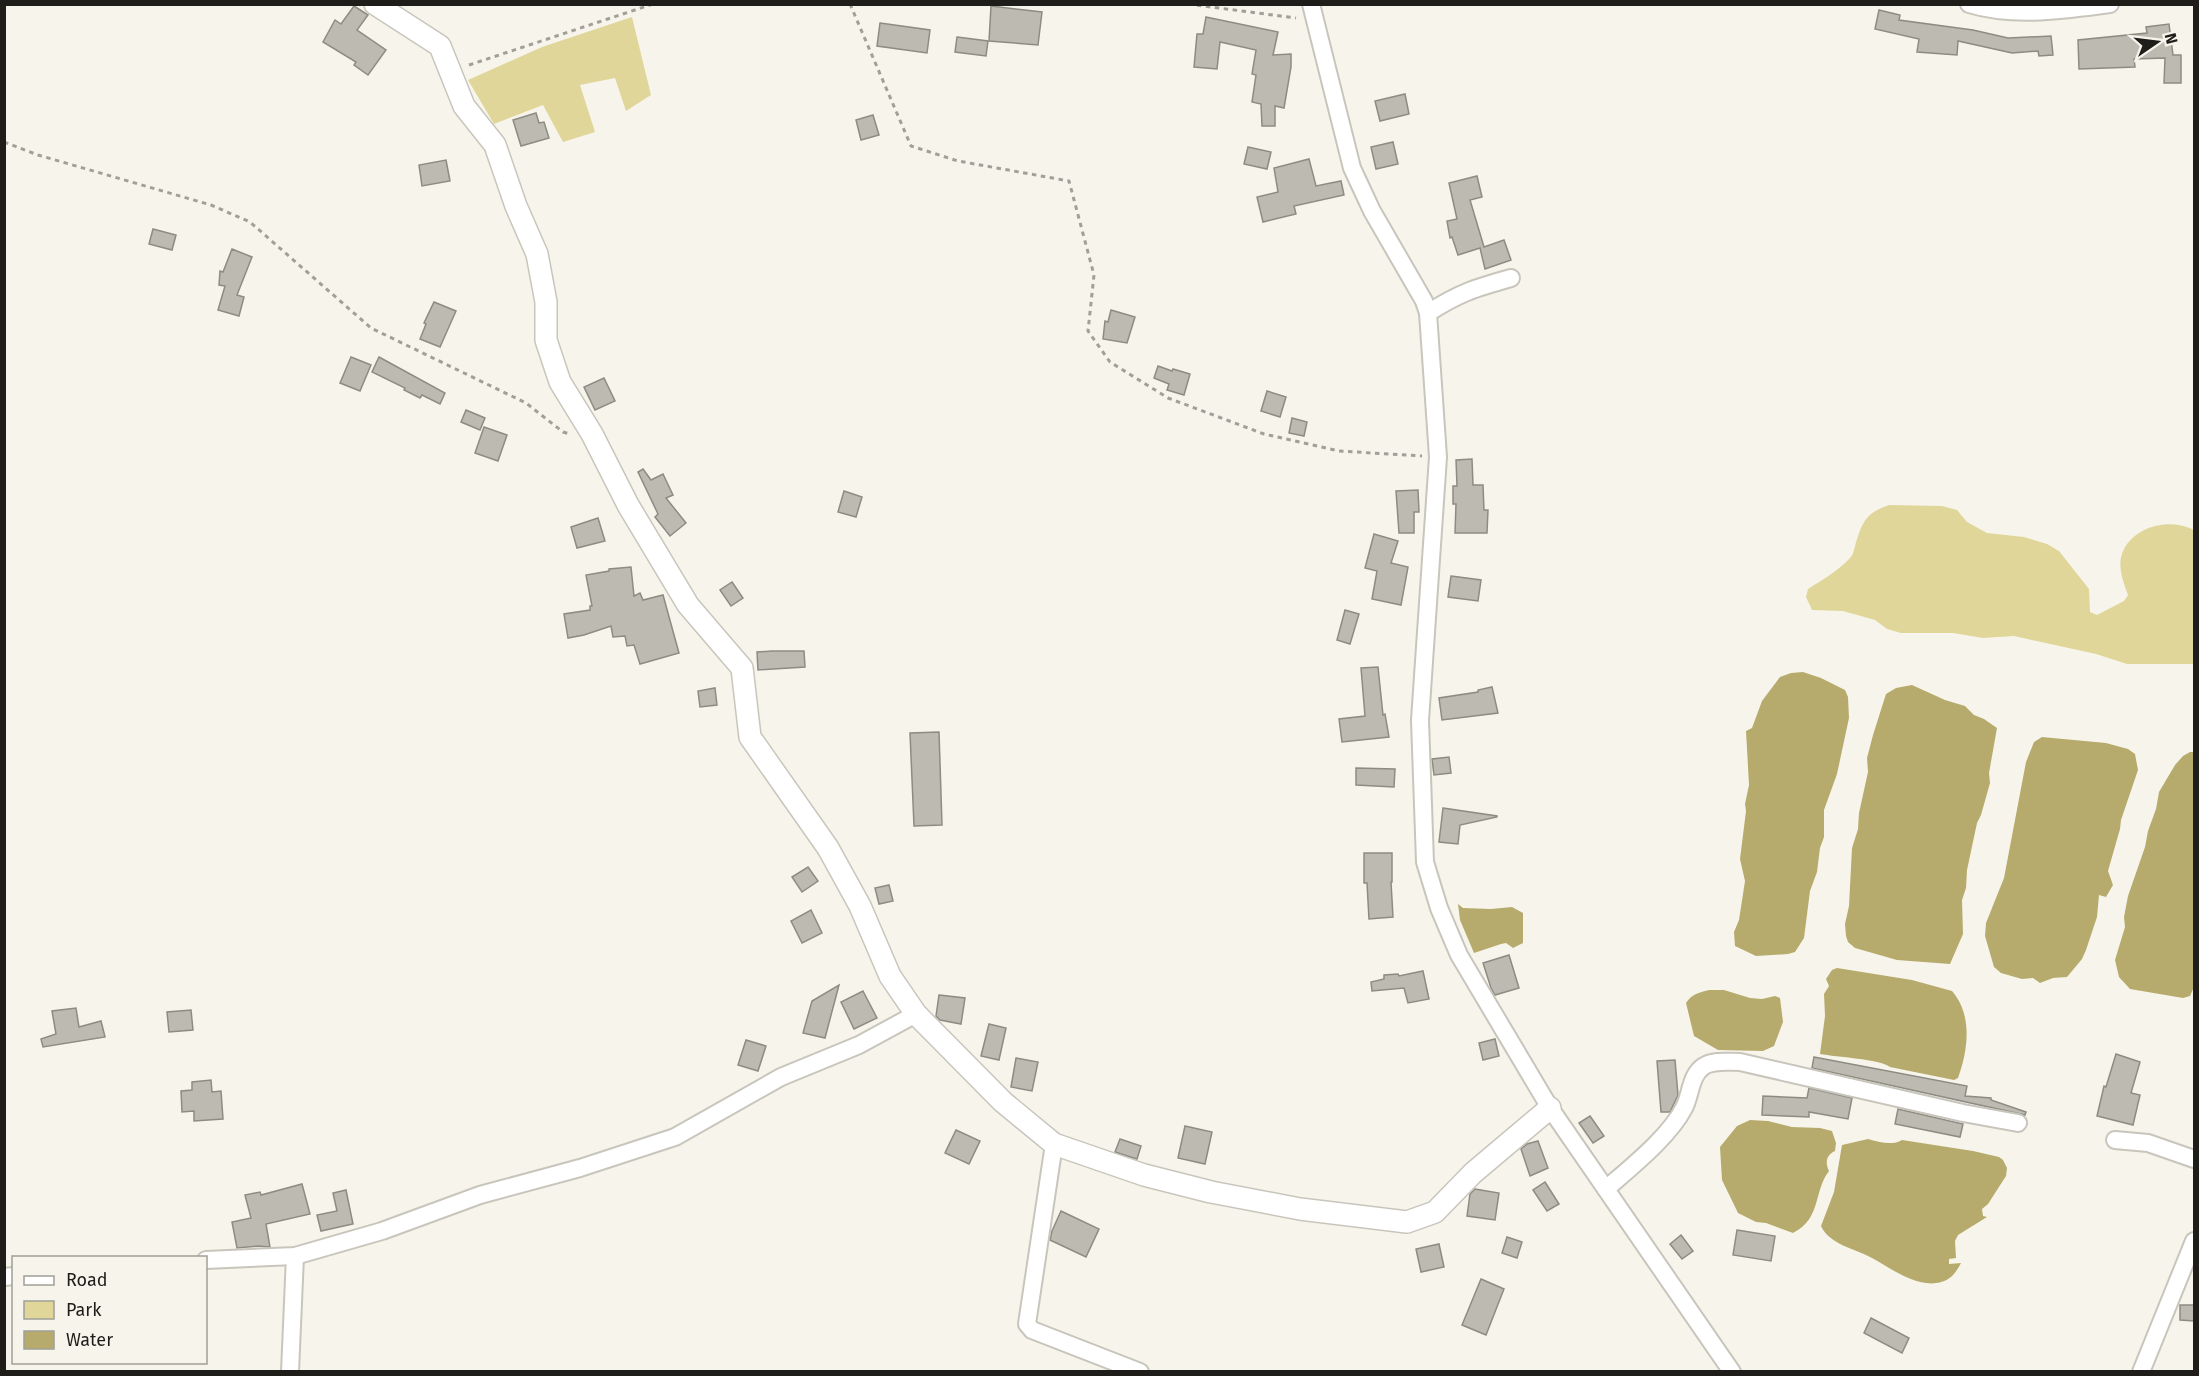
<svg xmlns="http://www.w3.org/2000/svg" width="2199" height="1376" font-family="'Fira Sans',sans-serif">
<rect width="100%" height="100%" fill="#f7f5eb"/>
<g fill="#e0d69a">
<path d="M632,17l19,78 -25,16 -11,-33 -35,7 15,47 -32,10 -20,-37 -49,19 -26,-44 74,-33z"/>
<path d="M1889,505l53,1 15,4 10,12 20,11 37,4 23,7 12,7 30,38 1,23 7,3 27,-14 4,-6c-5,-14 -12,-31 -4,-46 13,-24 47,-31 70,-19v134h-67l-31,-10 -82,-18 -31,2 -30,-5h-52l-14,-4 -12,-9 -32,-9 -31,-1 -6,-13 2,-8c14,-9 30,-18 42,-31 3,-3 4,-8 5,-12 7,-23 10,-33 34,-41z"/>
</g>
<g fill="#b6ab6c">
<path d="M1803,672l18,6 24,12 3,7 1,21 -12,56 -13,36v27l-4,11 -3,24 -7,19 -6,47 -9,14 -7,2 -32,2 -21,-10 -1,-14 5,-12 6,-39 -5,-22 6,-48 -1,-7 4,-19 -3,-54 6,-3 10,-27 18,-24 11,-4z"/>
<path d="M1912,685l33,15 20,6 9,9 10,4 13,9 -8,45 1,10 -9,32 -4,8 -10,47 -1,18 -4,12 1,34 -13,30 -53,-4 -42,-12 -7,-6 -2,-6 -1,-12 4,-18 3,-58 6,-19 1,-16 9,-41 -1,-14 6,-23 13,-41 10,-6z"/>
<path d="M2042,737l64,6 22,6 7,5 3,16 -17,50 -1,9 -12,42 5,14 -7,12 -7,-2 -2,22 -11,33 -4,9 -15,18 -14,1 -13,5 -7,-5 -11,1 -21,-6 -7,-6 -9,-31 1,-13 18,-45 22,-116 8,-20z"/>
<path d="M2190,752h4v235l-4,9 -7,2 -53,-9 -11,-12 -4,-17 10,-33 -1,-10 4,-21 17,-49 3,-16 8,-22 3,-17 16,-27 8,-9z"/>
<path d="M1458,904l5,4 28,1 21,-2 11,6v30l-10,5 -7,-5 -5,1 -27,9 -14,-33z"/>
<path d="M1837,968l75,12 40,11c21,24 16,60 6,87l-4,2 -64,-13c-10,-8 -54,-10 -70,-13l5,-38 -1,-22 5,-8 -3,-7 6,-9z"/>
<path d="M1709,990h15l26,8 12,1 13,-3 5,2 3,24 -9,24 -11,5 -45,-1 -24,-14 -8,-33c6,-9 12,-10 23,-13z"/>
<path d="M1750,1120l18,1 24,6 28,1 12,3 4,12 -1,8c-9,4 -10,12 -6,20 -16,21 -7,47 -36,62l-27,-10 -10,-1 -18,-9 -16,-33 -2,-33 17,-21z"/>
<path d="M1868,1139c11,3 24,7 34,1l71,11 26,6 4,3 4,8 -1,8 -18,28 -6,5 1,7 4,1 -29,18 -3,6 1,17 -7,1v5l12,-1c-4,8 -10,17 -20,19 -23,7 -51,-14 -69,-24 -18,-10 -42,-13 -51,-32l13,-34 8,-47z"/>
</g>
<g fill="#bcbab1" stroke="#8d8c83" stroke-width="1.5">
<path d="M354,6l14,9 -11,15 29,20 -18,25 -14,-10 2,-3 -33,-20 12,-22 6,4z"/>
<path d="M991,6l51,6 -4,33 -49,-4z"/>
<path d="M1879,10l21,5 -1,5 74,10 35,8 43,-2 2,19 -14,1 -1,-5 -26,2 -54,-12 -1,14 -40,-3 2,-13 -44,-10z"/>
<path d="M1206,17l72,15 -5,23 18,-1v13l-7,41 -9,-2v20h-13l-1,-22 -9,-2 4,-27 -4,-1 4,-24 -36,-8 -3,27 -23,-2 3,-33h6z"/>
<path d="M880,23l50,7 -3,23 -50,-7z"/>
<path d="M2169,24l4,31h8v28h-17l1,-25 -31,1 1,8 -56,2 -1,-29 69,-7 -1,-6z"/>
<path d="M957,37l31,4 -2,15 -31,-4z"/>
<path d="M1405,94l4,20 -29,7 -5,-20z"/>
<path d="M536,113l3,10 5,-1 5,16 -28,8 -8,-26z"/>
<path d="M873,115l6,20 -18,5 -5,-20z"/>
<path d="M1393,142l5,22 -22,5 -5,-22z"/>
<path d="M1248,147l23,5 -4,17 -23,-5z"/>
<path d="M1309,159l7,27 25,-5 3,14 -50,11 2,8 -33,8 -6,-25 21,-5 -4,-24z"/>
<path d="M446,160l4,21 -28,5 -3,-21z"/>
<path d="M1477,176l5,21 -12,3 14,47 20,-7 7,20 -26,9 -5,-21 -22,7 -6,-18 -2,1 -3,-17 10,-2 -8,-36z"/>
<path d="M153,229l23,6 -4,15 -23,-6z"/>
<path d="M232,249l20,8 -15,38 7,2 -5,19 -21,-6 7,-24 -6,-1 1,-14 3,1z"/>
<path d="M434,302l22,9 -16,36 -20,-8 6,-15 -2,-1z"/>
<path d="M1111,310l24,7 -8,26 -24,-4 2,-18 3,1z"/>
<path d="M351,357l20,8 -11,26 -20,-8z"/>
<path d="M379,357l66,36 -5,11 -18,-9 -2,3 -16,-8 1,-2 -33,-16z"/>
<path d="M1158,366l14,5 1,-2 17,5 -6,21 -17,-5 2,-6 -15,-6z"/>
<path d="M604,378l11,23 -20,9 -11,-23z"/>
<path d="M1267,391l19,6 -6,20 -19,-6z"/>
<path d="M466,410l19,8 -5,12 -19,-8z"/>
<path d="M1292,418l15,4 -3,14 -15,-3z"/>
<path d="M484,427l23,8 -9,26 -23,-8z"/>
<path d="M1472,459l1,26h10l1,25h4l-1,23h-32l1,-29h-3v-18h4l-1,-26z"/>
<path d="M643,469l8,11 12,-6 10,21 -7,3 20,25 -16,13 -15,-19 3,-3 -20,-42z"/>
<path d="M1418,490l1,22h-5v21h-15l-3,-42z"/>
<path d="M844,491l18,6 -6,20 -18,-5z"/>
<path d="M598,518l7,23 -28,7 -6,-21z"/>
<path d="M1374,534l24,7 -7,22 17,4 -7,38 -29,-6 5,-28 -12,-3z"/>
<path d="M631,567l3,29 6,-3 3,7 20,-5 16,58 -39,11 -6,-19 -7,1 -2,-10 -12,1 -2,-11 -27,9 -16,3 -4,-24 26,-4v-4h2l-6,-31 23,-4v-2z"/>
<path d="M1451,576l30,4 -3,21 -30,-4z"/>
<path d="M732,582l11,16 -12,8 -11,-16z"/>
<path d="M1345,610l14,4 -9,30 -13,-4z"/>
<path d="M772,651h32l1,16 -47,3 -1,-18z"/>
<path d="M1378,667l5,48 2,-1 4,23 -47,5 -3,-23 26,-3 -4,-48z"/>
<path d="M1492,687l6,26 -56,7 -3,-22 39,-6v-2z"/>
<path d="M715,688l2,17 -17,2 -2,-16z"/>
<path d="M939,732l3,93 -28,1 -4,-93z"/>
<path d="M1449,757l2,16 -17,2 -2,-16z"/>
<path d="M1356,768l39,1 -1,18 -38,-2z"/>
<path d="M1443,808l54,8v1l-37,8 -2,19 -19,-2z"/>
<path d="M1364,853h28v29h-1l2,35 -24,2 -2,-36h-3z"/>
<path d="M808,867l10,14 -16,11 -10,-15z"/>
<path d="M889,885l4,16 -14,3 -4,-16z"/>
<path d="M811,910l11,23 -20,10 -11,-22z"/>
<path d="M1509,955l10,33 -24,7 -4,-7 -8,-25z"/>
<path d="M1423,971l6,28 -21,4 -4,-15 -32,3 -1,-9 13,-3v-4l14,-1 1,2z"/>
<path d="M839,985l-14,53 -22,-5 9,-32z"/>
<path d="M863,991l14,27 -23,11 -13,-27z"/>
<path d="M939,995l26,3 -4,26 -21,-4 -4,-4z"/>
<path d="M76,1008l3,19 22,-6 4,16 -62,10 -2,-8 15,-5 -4,-23z"/>
<path d="M191,1010l2,20 -24,2 -2,-20z"/>
<path d="M989,1024l17,4 -7,32 -18,-4z"/>
<path d="M1495,1039l4,17 -16,4 -4,-17z"/>
<path d="M746,1040l20,6 -8,25 -20,-6z"/>
<path d="M2116,1054l24,8 -9,31 9,2 -7,30 -36,-9 7,-30 2,1z"/>
<path d="M1814,1057l153,29 -2,10 26,2v2l35,12 -1,3 -213,-47z"/>
<path d="M1016,1058l22,4 -6,29 -21,-4z"/>
<path d="M1675,1060l3,35 -8,17h-9l-4,-51z"/>
<path d="M211,1080l1,12 9,-1 2,28 -29,2v-10l-12,1 -1,-21 11,-1v-8z"/>
<path d="M1809,1088l43,10 -4,21 -39,-7v5l-47,-2 1,-19 44,2z"/>
<path d="M1898,1109l65,15 -3,13 -65,-13z"/>
<path d="M1590,1116l14,20 -11,7 -14,-20z"/>
<path d="M1185,1126l27,6 -7,32 -27,-6z"/>
<path d="M956,1130l24,11 -11,23 -24,-11z"/>
<path d="M1120,1139l21,7 -4,13 -22,-7z"/>
<path d="M1538,1141l10,27 -18,8 -9,-27 6,-5z"/>
<path d="M1545,1182l14,22 -12,7 -14,-21z"/>
<path d="M302,1184l8,30 -44,10 4,23 -12,-1 -21,2 -5,-26 19,-4 -6,-23 15,-3 1,3z"/>
<path d="M1475,1189l24,4 -4,27 -28,-4 3,-22z"/>
<path d="M346,1190l7,34 -32,7 -4,-16 20,-4 -4,-18z"/>
<path d="M1061,1211l38,18 -13,28 -36,-17 2,-9z"/>
<path d="M1737,1230l38,6 -4,25 -38,-6z"/>
<path d="M1681,1235l12,16 -11,8 -12,-15z"/>
<path d="M1507,1237l15,5 -5,16 -15,-5z"/>
<path d="M1439,1244l5,23 -23,5 -5,-23z"/>
<path d="M1481,1279l23,10 -18,46 -24,-10z"/>
<path d="M2180,1305h14v16l-14,-1z"/>
<path d="M1871,1318l38,20 -7,15 -38,-20z"/>
</g>
<g fill="none" stroke-linecap="round" stroke-linejoin="round">
<defs>
<g id="minor">
<path d="M1311,4l41,164 20,43 52,90 4,12 10,144 -18,263 5,142 14,46 20,47 91,153 182,264"/>
<path d="M1969,4c46,14 95,6 141,0"/>
<path d="M1428,313c31,-20 47,-25 83,-35"/>
<path d="M2115,1140l33,3 46,16"/>
<path d="M1054,1144l-27,180 5,6 108,42"/>
<path d="M1606,1189c25,-22 63,-52 78,-81 7,-13 6,-33 20,-42 10,-6 24,-4 36,-4l223,51 55,10"/>
<path d="M206,1260l89,-4 87,-25 98,-36 100,-27 95,-31 106,-60 78,-32 57,-31"/>
<path d="M4,1277l10,-1"/>
<path d="M290,1372l5,-116"/>
<path d="M2141,1372l53,-131"/>
</g>
<path id="tertiary" d="M375,4l65,42 24,60 31,39 21,61 21,48 9,48v38l14,42 32,52 36,71 60,100 54,63 8,69 78,111 32,58 30,70 26,38 87,88 51,42 90,31 67,17 89,17 107,13 28,-10 38,-39 77,-65"/>
</defs>
<use href="#minor" stroke="#c8c6bc" stroke-width="20"/>
<use href="#tertiary" stroke="#c8c6bc" stroke-width="24"/>
<g stroke="#a19f98" stroke-width="3" stroke-dasharray="4.5 4.5" stroke-linecap="butt">
<path d="M850,4l61,142 47,15 111,20 25,94 -6,56 22,31 58,36 96,36 75,17 83,5"/>
<path d="M1188,4l108,14"/>
<path d="M469,65l184,-61"/>
<path d="M4,142l34,13 173,50 39,17 121,106 155,75 37,29 7,2"/>
</g>
<use href="#minor" stroke="#fff" stroke-width="16"/>
<use href="#tertiary" stroke="#fff" stroke-width="21"/>
</g>
<rect width="2199" height="1376" fill="none" stroke="#1e1d1a" stroke-width="12"/>
<rect x="12" y="1256" width="195" height="108" fill="#f7f5eb" stroke="#a09f97" stroke-width="1.5"/>
<rect x="24" y="1276" width="30" height="9" fill="#ffffff" stroke="#a09f97" stroke-width="1.5"/>
<text x="66" y="1286" font-size="18" fill="#1e1d1a">Road</text>
<rect x="24" y="1301" width="30" height="18" fill="#e0d69a" stroke="#a09f97" stroke-width="1.5"/>
<text x="66" y="1316" font-size="18" fill="#1e1d1a">Park</text>
<rect x="24" y="1331" width="30" height="18" fill="#b6ab6c" stroke="#a09f97" stroke-width="1.5"/>
<text x="66" y="1346" font-size="18" fill="#1e1d1a">Water</text>
<g transform="translate(2157 42) rotate(76)" stroke="#f7f5eb" stroke-width="4.5" paint-order="stroke">
<path d="M0-4.5L10 22L0 15L-10 22Z" fill="#1e1d1a"/>
<text y="-9" font-size="16" font-weight="bold" text-anchor="middle" fill="#1e1d1a">N</text>
</g>
</svg>
